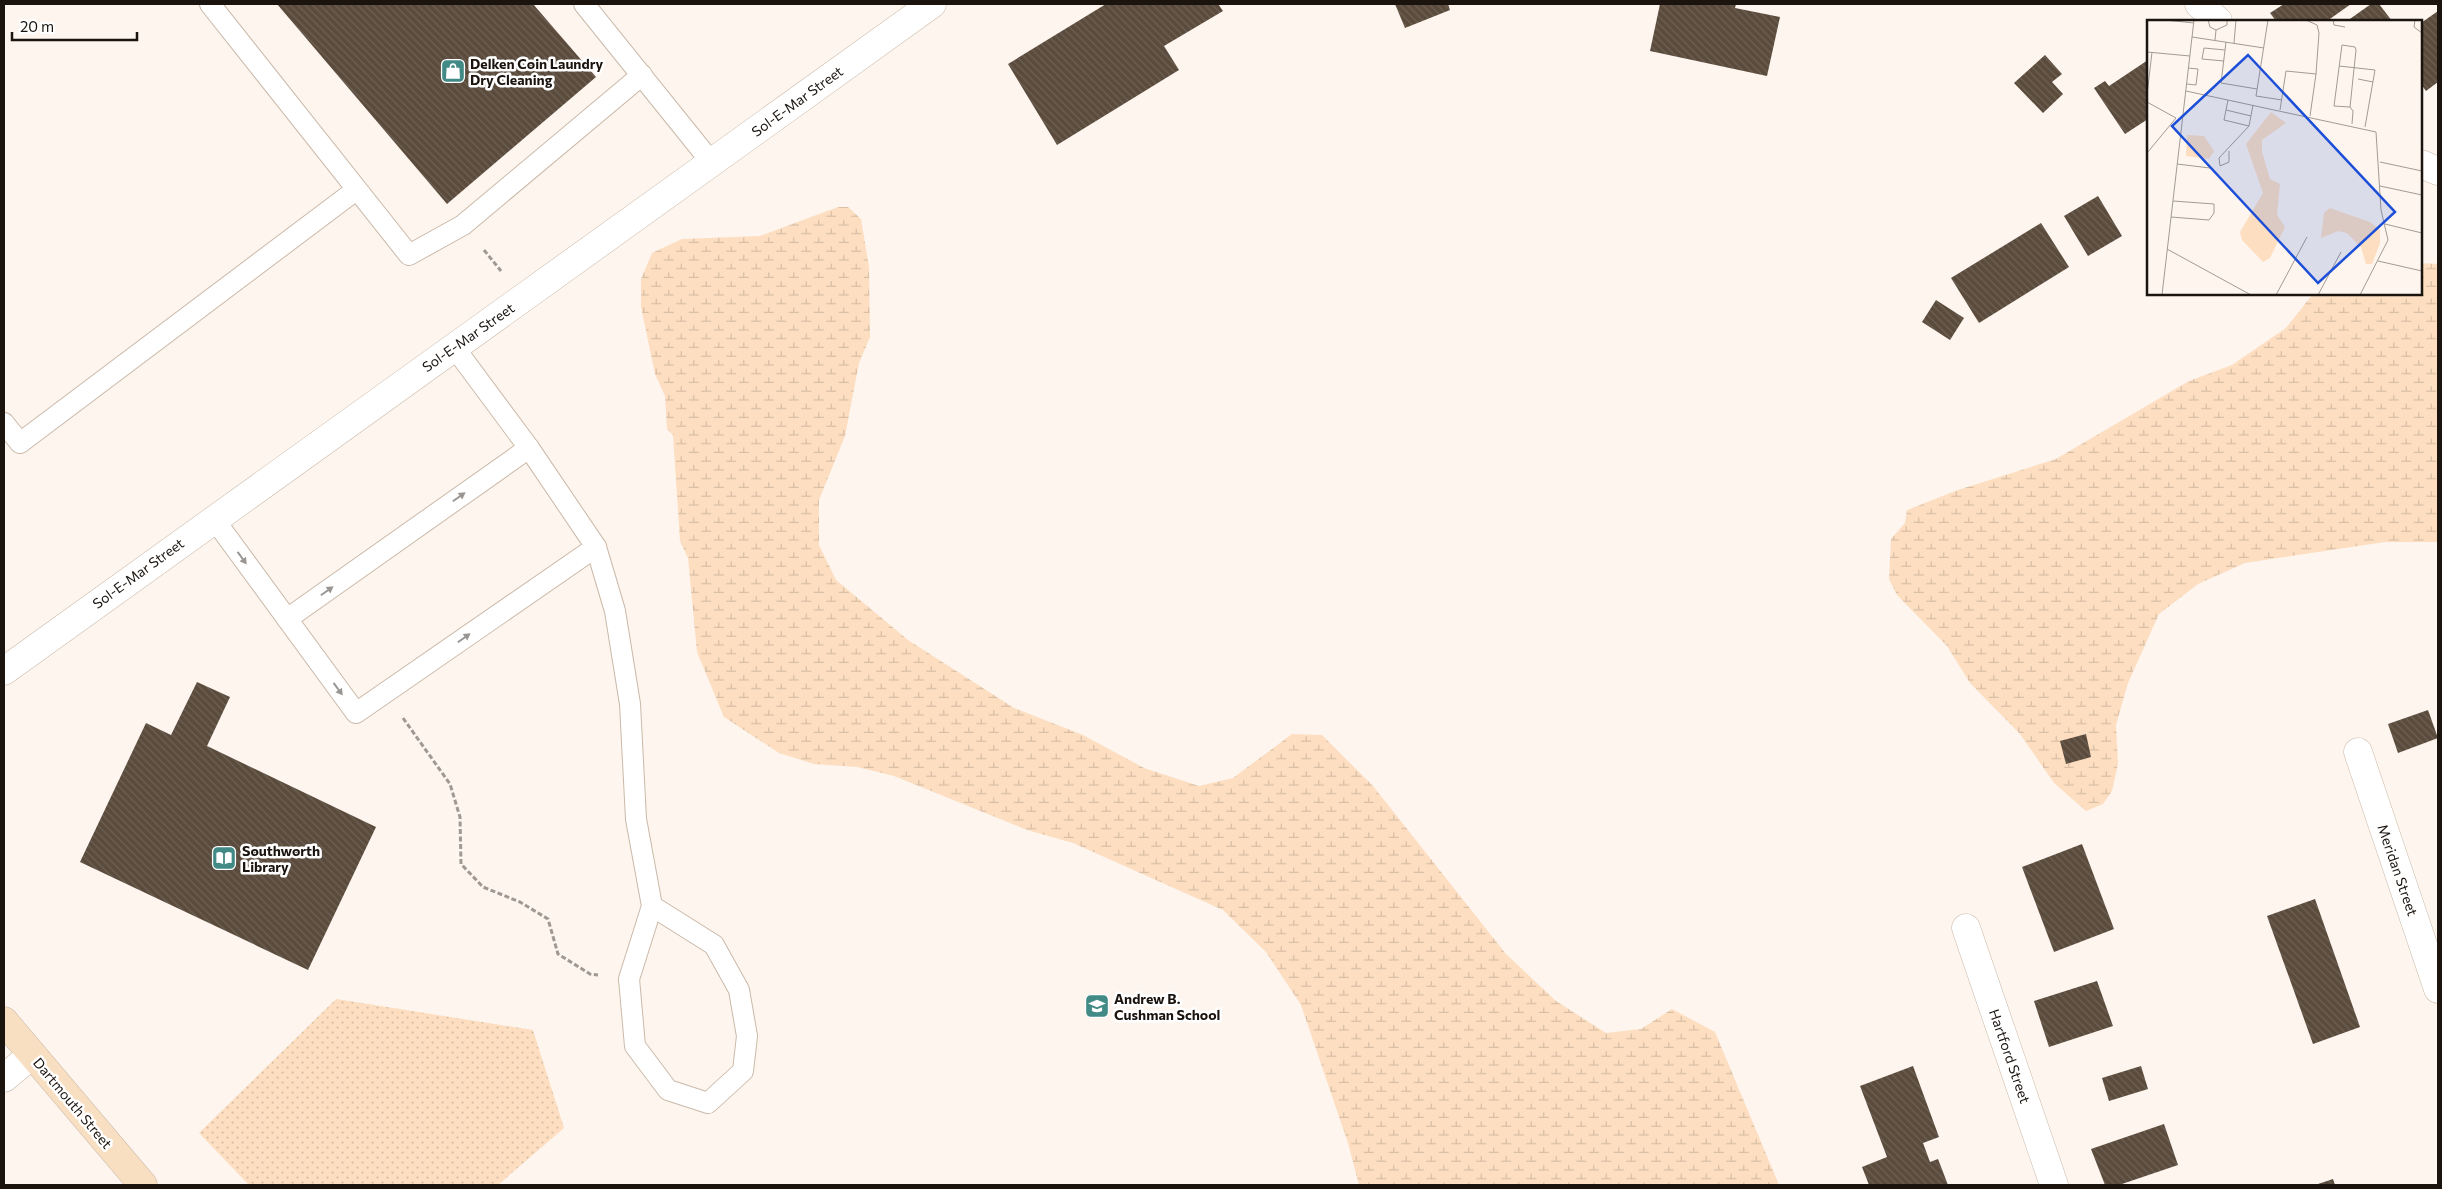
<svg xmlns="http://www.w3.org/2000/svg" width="2442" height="1189" font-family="Commissioner,sans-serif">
<defs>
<pattern id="wetland-marsh" width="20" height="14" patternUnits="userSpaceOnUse" patternTransform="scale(1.25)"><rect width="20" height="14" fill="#fddec1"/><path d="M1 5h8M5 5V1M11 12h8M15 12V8" fill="none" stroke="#d8bea5"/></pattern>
<pattern id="park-dots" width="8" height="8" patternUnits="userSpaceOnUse" patternTransform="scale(1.25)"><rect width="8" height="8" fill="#fddec1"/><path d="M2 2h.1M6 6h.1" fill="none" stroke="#d8bea5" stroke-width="1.8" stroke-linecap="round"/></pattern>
<pattern id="building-back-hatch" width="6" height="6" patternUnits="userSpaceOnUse" patternTransform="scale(1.25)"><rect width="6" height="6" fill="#5a4b3c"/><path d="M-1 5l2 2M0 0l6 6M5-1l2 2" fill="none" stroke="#6d6155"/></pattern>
</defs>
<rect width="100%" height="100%" fill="#fdf5ee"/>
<g fill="url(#wetland-marsh)">
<path d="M838,207h10l13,12 8,48 1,70 -11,26 -14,73 -26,64v45l17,35 72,60 106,68 69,27 61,33 55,18 34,-8 59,-44 30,1 51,51 133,168 50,47 50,32 35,-4 31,-20 43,23 64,153h-420l-11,-42 -47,-138 -35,-53 -43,-42 -150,-67 -46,-13 -133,-54 -37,-9 -43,-3 -35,-11 -55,-36 -27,-65 -9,-94 -8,-17 -7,-106 -6,-6 -2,-33 -10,-22 -14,-67v-28l11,-26 30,-14 78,-3z"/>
<path d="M2421,263l17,1v278h-53l-140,21 -47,21 -39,30 -31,69 -12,42 2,39 -6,27 -9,13 -17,7 -32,-28 -34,-49 -50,-51 -23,-37 -50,-51 -8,-16 2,-40 14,-16 2,-13 51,-20 98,-31 133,-78 43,-16 54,-37 27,-34h108z"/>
</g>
<path fill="url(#park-dots)" d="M336,999l197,31 31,98 -66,57h-249l-50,-52z"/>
<g fill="url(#building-back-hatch)">
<path d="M277,4h256l63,73 -149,127z"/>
<path d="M1106,4h112l5,7 -59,35 15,24 -122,75 -49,-81z"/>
<path d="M1395,4h53l2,6 -45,18z"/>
<path d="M1660,4h76l-1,4 45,9 -13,59 -117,-25z"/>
<path d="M2284,4h67l-24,17h-51l-6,-8z"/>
<path d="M2371,4h8l13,17h-45z"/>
<path d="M2438,11v71l-12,9 -5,-7v-61z"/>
<path d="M2045,55l17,19 -10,8 11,12 -20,19 -29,-30z"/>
<path d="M2148,60v59l-23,15 -31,-46 11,-7 4,5z"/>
<path d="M2098,196l24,40 -34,20 -24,-40z"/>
<path d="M2041,223l28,44 -90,56 -28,-45z"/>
<path d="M1936,300l28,18 -14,22 -28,-18z"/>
<path d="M197,682l33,15 -23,49 169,81 -68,143 -228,-108 66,-139 25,12z"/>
<path d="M2428,710l10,28 -40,15 -10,-29z"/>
<path d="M2086,734l5,23 -25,7 -6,-23z"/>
<path d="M2082,844l32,85 -60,23 -32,-85z"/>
<path d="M2315,899l45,128 -47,17 -46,-128z"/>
<path d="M2097,981l16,45 -64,21 -15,-46z"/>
<path d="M1913,1066l26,71 -16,6 7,19 8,-3 10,26h-79l-7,-18 25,-10 -27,-71z"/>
<path d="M2141,1066l7,23 -39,12 -7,-23z"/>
<path d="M2164,1124l14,41 -59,20h-14l-14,-36z"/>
<path d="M2333,1179l2,6h-20z"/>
</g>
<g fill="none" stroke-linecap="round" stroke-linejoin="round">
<defs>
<g id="lane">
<path d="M210,4l199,251 54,-30 179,-150"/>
<path d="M584,4l128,159"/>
<path d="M454,347l75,101 67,99 19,64 15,93 6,115 16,87 -23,73 6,67 33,44 40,13 35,-32 4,-35 -8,-46 -25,-45 -62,-39"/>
<path d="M4,423l16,20 336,-253"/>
<path d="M214,519l142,194 240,-166"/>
<path d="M287,619l242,-171"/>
</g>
<g id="street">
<path d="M2199,4l19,17"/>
<path d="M2421,164l17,7"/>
<path d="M4,671l928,-667"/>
<path d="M2358,752l80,237"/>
<path d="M1966,928l88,257"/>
<path d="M4,1078l28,-23"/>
</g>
<path id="secondary" d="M4,1021l139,164"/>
</defs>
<use href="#lane" stroke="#cbb9a9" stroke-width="22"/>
<use href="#street" stroke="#cbb9a9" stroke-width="29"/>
<use href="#secondary" stroke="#cbb9a9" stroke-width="29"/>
<g stroke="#a09892" stroke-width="3" stroke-dasharray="5 2.5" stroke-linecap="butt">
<path d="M484,250l17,21"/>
<path d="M403,718l47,66 10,33 1,47 22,23 37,15 28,17 10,35 32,20 8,1"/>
</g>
<use href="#lane" stroke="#fff" stroke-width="20"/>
<use href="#street" stroke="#fff" stroke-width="28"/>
<use href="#secondary" stroke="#f8dfc2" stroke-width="28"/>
</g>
<defs><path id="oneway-solid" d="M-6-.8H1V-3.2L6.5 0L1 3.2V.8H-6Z" transform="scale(1.25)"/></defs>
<g fill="#989593">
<use href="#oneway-solid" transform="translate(459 497) rotate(-35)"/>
<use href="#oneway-solid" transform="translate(242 558) rotate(54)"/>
<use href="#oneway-solid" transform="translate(327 591) rotate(-35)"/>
<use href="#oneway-solid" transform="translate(464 638) rotate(-35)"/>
<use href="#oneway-solid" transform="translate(338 689) rotate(54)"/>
</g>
<defs>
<symbol id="shop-square" viewBox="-11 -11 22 22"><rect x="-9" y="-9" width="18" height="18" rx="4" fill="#428a85" stroke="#fff"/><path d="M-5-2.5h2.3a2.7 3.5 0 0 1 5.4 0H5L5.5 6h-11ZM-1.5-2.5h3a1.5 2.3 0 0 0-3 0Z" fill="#fff"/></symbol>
<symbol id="library-square" viewBox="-11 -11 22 22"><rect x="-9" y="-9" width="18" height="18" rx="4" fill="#428a85" stroke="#fff"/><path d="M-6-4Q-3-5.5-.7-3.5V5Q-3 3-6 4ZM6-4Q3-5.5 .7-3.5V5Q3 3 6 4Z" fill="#fff"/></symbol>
<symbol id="school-square" viewBox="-11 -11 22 22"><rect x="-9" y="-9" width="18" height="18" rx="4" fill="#428a85" stroke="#fff"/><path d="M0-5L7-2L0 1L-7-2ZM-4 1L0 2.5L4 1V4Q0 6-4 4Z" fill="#fff"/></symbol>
</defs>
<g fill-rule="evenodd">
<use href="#shop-square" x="439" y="57" width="28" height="28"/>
<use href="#library-square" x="210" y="844" width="28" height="28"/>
<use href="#school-square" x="1083" y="992" width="28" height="28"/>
</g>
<g text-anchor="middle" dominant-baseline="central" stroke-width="5" stroke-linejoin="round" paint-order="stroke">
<g font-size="14" font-weight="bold" fill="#1a130e" stroke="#fff" text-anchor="start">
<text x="470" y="63">Delken Coin Laundry<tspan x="470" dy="16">Dry Cleaning</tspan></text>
<text x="242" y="850">Southworth<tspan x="242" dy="16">Library</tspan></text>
<text x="1114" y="998">Andrew B.<tspan x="1114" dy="16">Cushman School</tspan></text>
</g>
<g font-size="14" fill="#1a130e" stroke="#fff">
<text transform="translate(797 101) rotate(-36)">Sol-E-Mar Street</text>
<text transform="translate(468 337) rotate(-35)">Sol-E-Mar Street</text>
<text transform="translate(138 573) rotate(-36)">Sol-E-Mar Street</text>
<text transform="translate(2398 870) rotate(71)">Meridan Street</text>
<text transform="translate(2010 1056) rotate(71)">Hartford Street</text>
<text transform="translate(73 1103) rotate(50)">Dartmouth Street</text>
</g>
</g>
<g transform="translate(2147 20)">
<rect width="275" height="275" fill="#fdf5ee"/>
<path d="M124,92l15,11 -24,17v12l8,27 10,5 -3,31 8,12 -15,31 -7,4 -21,-22 -2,-8 23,-39 -17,-49zM183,188l40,14 10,8v13l-8,21h-6l-5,-17 -14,-14 -9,-2 -17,7 3,-25z" fill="#fddec1"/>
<path d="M40,115l17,1 10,15 -5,8 -23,-3z" fill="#fddec1"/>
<path fill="none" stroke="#a29b94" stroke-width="1" d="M18,0l29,3M61,0l2,7 6,3 -1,10M121,0l-12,76 26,4M159,0l11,5 2,8 -3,41M186,0l1,5 11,2M268,0l-1,7 8,6M69,10l11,-5v-5M45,17l72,11M79,22l-5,41 36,6M87,23l2,-23M0,32l43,4M77,41l-22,-2 2,-11 21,2M192,46l36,4 -10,57M211,59l15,3M40,64l9,1 2,-16 -10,-1M39,71l190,41 5,78 7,30 -28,55M0,75l5,-43M81,80l-4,20 25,6M0,82l29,16M203,87l6,-57 -1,-3 -13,-2 -8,61 16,1 3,4 -1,13M79,90l25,6M133,90l6,-39 30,3 -6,42M82,131v11l-9,4 -1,-8 30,-32 4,-21M0,133l29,-35M233,142l42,9M30,144l33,4M233,166l42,9M24,197l38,3 5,-7v-9l-41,-3M238,204l37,9M20,229l84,46M231,241l44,10M15,275l32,-275M129,275l31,-58M171,275l23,-43"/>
<path fill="#1d4ed8" fill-opacity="0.15" stroke="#1d4ed8" stroke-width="2.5" d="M101,35l147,157 -77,71 -146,-157z"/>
<rect width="275" height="275" fill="none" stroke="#1a130e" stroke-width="2.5"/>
</g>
<rect width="2442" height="1189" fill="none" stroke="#1a130e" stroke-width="10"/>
<path d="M12 32v8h125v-8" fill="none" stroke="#1a130e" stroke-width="2.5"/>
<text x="20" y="32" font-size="15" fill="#1a130e" stroke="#ffffff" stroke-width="4" paint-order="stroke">20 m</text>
</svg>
